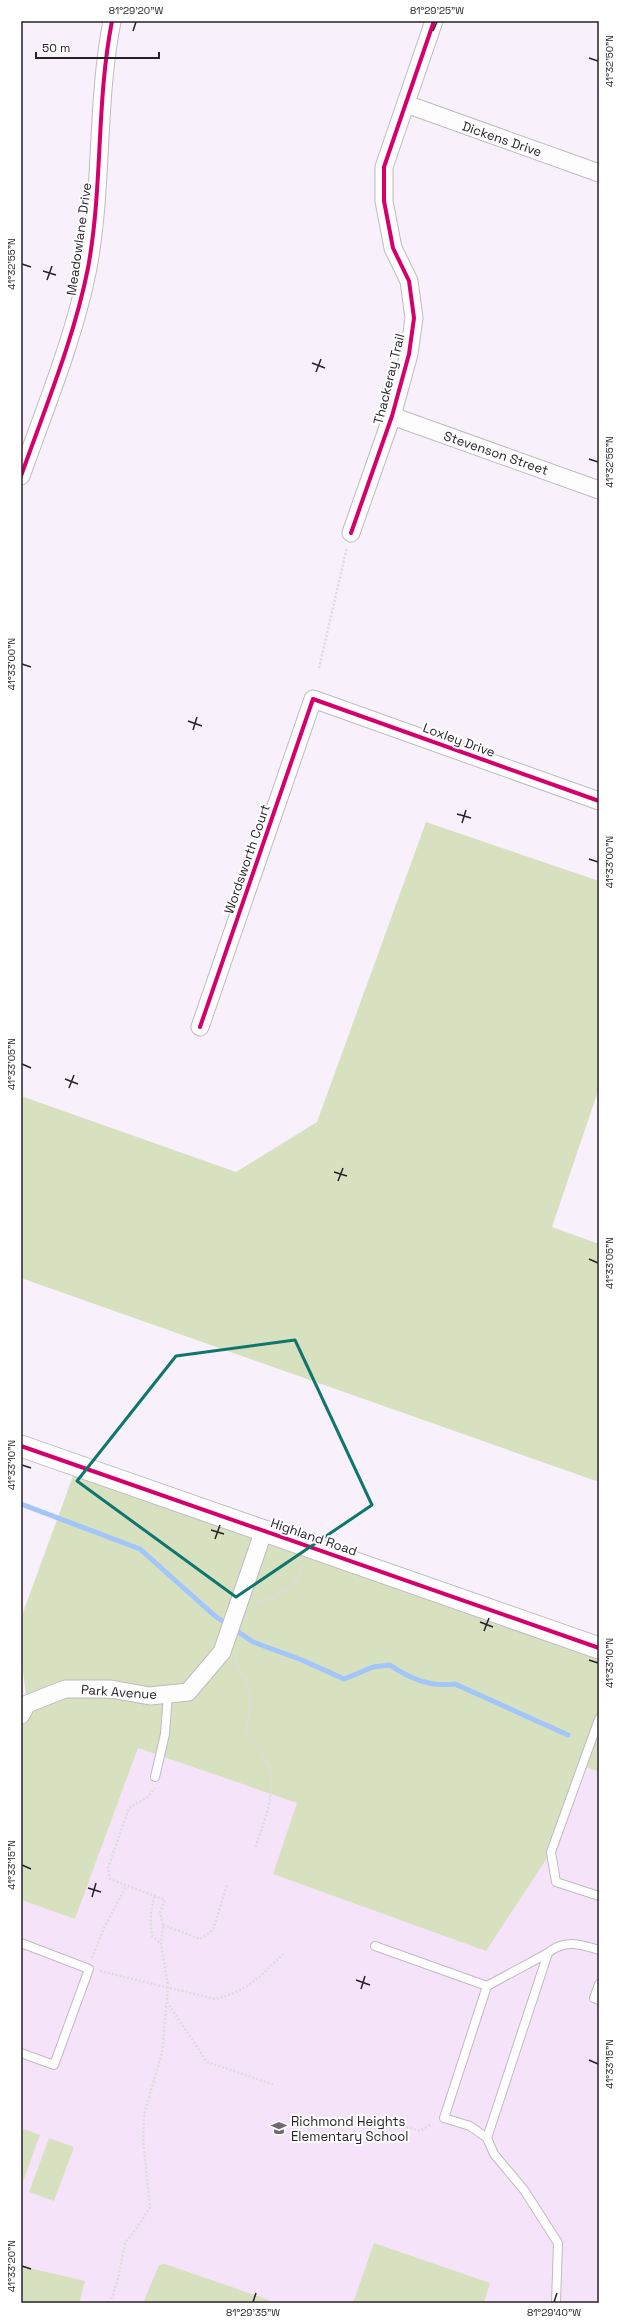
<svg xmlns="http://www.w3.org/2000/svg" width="620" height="2324" font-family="'Space Grotesk',sans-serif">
<rect width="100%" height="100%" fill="#f8f0fa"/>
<path fill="#f5e4f9" d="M138,1748l160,55 -25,71 309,-108 17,6v531h-578v-403l54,19z"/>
<g fill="#d7e1bf">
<path d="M426,822l173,59v207l-47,139 47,17v238l-578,-204v-182l215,76 81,-50z"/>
<path d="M77,1465l522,183v124l-16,-6 -32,86 -65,99 -213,-77 24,-71 -159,-55 -63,171 -54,-19v-185l6,-11 -6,-49v-37z"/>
<path d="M21,2128l19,7 -19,52z"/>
<path d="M49,2138l25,9 -20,54 -25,-9z"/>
<path d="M374,2243l116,40 -6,20h-131z"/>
<path d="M165,2264l104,36 -1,3h-125l16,-38z"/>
<path d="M21,2266l64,15 -6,22h-58z"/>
</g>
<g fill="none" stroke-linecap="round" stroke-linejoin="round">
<path stroke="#a2c5fa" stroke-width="5" d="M21,1504l119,45 75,67 38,26 49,18 42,19 29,-12 17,-2c20,14 40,22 65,19l113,51"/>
<defs>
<g id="service">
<path d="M599,1719l-48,133 5,30 43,14"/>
<path d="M155,1777l10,-43 3,-40"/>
<path d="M21,1943l68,26 -35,96 -33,-12"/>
<path d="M375,1946l112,40 -43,132 26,8 17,12 7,16 30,36 34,53 -2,60"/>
<path d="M599,1984l-5,14 5,2"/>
<path d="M487,1986l61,-33"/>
<path d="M487,2138l61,-185c16,-14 32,-9 51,-3"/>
</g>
<g id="minor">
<path d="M406,104l193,69"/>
<path d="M392,416l207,74"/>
<path d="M21,476c24,-68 53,-137 67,-208 15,-82 8,-165 24,-247"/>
<path d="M351,533l41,-117 17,-62 5,-36 -5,-37 -16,-33 -9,-47v-34l50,-146"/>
<path d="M200,1027l113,-328 286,102"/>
<path d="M21,1715l6,-11 38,-15h46l39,7 38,-4 34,-40 42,-122"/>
</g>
<path id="tertiary" d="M21,1446l578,202"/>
</defs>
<use href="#service" stroke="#c1bac2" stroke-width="10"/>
<use href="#minor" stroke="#c1bac2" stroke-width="19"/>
<use href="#tertiary" stroke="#c1bac2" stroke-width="23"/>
<g stroke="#dedcdf" stroke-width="2.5" stroke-dasharray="2 2" stroke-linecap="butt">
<path d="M319,668l28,-121"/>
<path d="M257,1603c24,-8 38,-15 47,-39"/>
<path d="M236,1661c0,8 7,13 10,19 7,16 3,35 1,51 5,12 15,20 20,31 13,24 -5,64 -12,87"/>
<path d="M155,1896c-5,15 -5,25 -3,40l8,7"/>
<path d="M163,1925l37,14 13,-9 14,-45"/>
<path d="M92,1958l11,-28 23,-44"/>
<path d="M100,1971l115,28c34,-8 45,-23 68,-45"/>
<path d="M167,2002l40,60 68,23"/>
<path d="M372,2116l48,15 10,-6"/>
<path d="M110,2303l8,-24 7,-36 16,-21 9,-15 -7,-68 1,-25 18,-61 6,-67 -7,-43 2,-18 -3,-13 5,-12 -55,-21 -2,-11 21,-60 19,-11 7,-9"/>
</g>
<use href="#service" stroke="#fefdfe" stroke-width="8"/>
<use href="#minor" stroke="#fefdfe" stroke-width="17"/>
<use href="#tertiary" stroke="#fefdfe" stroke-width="21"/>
<defs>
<g id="cycleway">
<path d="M21,476c24,-68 53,-137 67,-208 15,-82 8,-165 24,-247"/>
<path d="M351,533l41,-117 17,-62 5,-36 -5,-37 -16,-33 -9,-47v-34l50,-146"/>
<path d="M200,1027l113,-328 286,102"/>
<path d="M21,1446l578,202"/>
</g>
</defs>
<use href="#cycleway" stroke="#fff" stroke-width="6"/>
<use href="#cycleway" stroke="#d6006c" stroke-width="4"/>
</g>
<path fill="none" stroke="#0f766e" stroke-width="3" stroke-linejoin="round" d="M295,1340l77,165 -136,92 -159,-116 99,-125z"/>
<path fill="none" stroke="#282129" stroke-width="1.5" d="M133,31l3,-9M433,31l4,-9M589,58l9,3M22,264l9,3M43,271l13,4M47,280l5,-14M312,363l13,5M316,372l5,-13M589,459l9,3M22,664l9,3M188,721l14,5M193,730l4,-13M457,814l14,4M462,823l4,-13M589,859l9,3M22,1064l9,4M65,1079l13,5M69,1088l5,-13M334,1172l13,4M338,1181l5,-13M589,1259l9,4M22,1465l9,3M211,1530l13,4M215,1539l5,-14M480,1622l13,5M484,1631l5,-13M589,1660l9,3M22,1865l9,4M88,1888l13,4M92,1897l4,-14M356,1980l14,5M361,1989l4,-13M589,2060l9,4M22,2266l9,3M253,2302l3,-9M554,2302l3,-9"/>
<defs>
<symbol id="school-bare" viewBox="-9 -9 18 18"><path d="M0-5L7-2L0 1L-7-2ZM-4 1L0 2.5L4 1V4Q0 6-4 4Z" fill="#716972" stroke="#fff" stroke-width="2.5" paint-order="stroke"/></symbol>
</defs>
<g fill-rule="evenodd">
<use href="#school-bare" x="268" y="2117" width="22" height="22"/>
</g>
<g text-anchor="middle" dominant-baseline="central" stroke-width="4" stroke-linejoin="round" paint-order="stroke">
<g font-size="13" fill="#282129" stroke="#fff">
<text transform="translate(502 139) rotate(19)">Dickens Drive</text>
<text transform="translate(79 239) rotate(-82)">Meadowlane Drive</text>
<text transform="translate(389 379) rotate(-76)">Thackeray Trail</text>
<text transform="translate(496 453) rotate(19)">Stevenson Street</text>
<text transform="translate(459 740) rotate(20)">Loxley Drive</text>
<text transform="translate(247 859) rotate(-71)">Wordsworth Court</text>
<text transform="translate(314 1537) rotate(19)">Highland Road</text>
<text transform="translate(119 1692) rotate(4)">Park Avenue</text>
</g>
<g font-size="13" fill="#282129" stroke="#fff" text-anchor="start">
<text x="291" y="2121">Richmond Heights<tspan x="291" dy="15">Elementary School</tspan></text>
</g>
</g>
<rect width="620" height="2324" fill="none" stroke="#ffffff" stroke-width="44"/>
<path d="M36 52v6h123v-6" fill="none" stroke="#282129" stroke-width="2"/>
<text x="42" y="52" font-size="12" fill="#282129" stroke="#ffffff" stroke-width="3" paint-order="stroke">50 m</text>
<rect x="22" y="22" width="576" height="2280" fill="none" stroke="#282129" stroke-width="1.5"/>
<g font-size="10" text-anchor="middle" fill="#282129">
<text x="136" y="14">81°29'20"W</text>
<text x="437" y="14">81°29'25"W</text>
<text transform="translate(609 61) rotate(-90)" y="4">41°32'50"N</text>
<text transform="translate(11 264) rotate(-90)" y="4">41°32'55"N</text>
<text transform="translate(609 462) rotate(-90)" y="4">41°32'55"N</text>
<text transform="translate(11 664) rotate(-90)" y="4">41°33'00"N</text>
<text transform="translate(609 862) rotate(-90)" y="4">41°33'00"N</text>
<text transform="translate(11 1064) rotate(-90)" y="4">41°33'05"N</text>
<text transform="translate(609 1263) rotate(-90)" y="4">41°33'05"N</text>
<text transform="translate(11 1465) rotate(-90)" y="4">41°33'10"N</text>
<text transform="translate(609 1663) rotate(-90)" y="4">41°33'10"N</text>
<text transform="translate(11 1865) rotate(-90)" y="4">41°33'15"N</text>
<text transform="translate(609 2064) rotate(-90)" y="4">41°33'15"N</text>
<text transform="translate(11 2266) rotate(-90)" y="4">41°33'20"N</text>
<text x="253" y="2316">81°29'35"W</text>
<text x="554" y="2316">81°29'40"W</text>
</g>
</svg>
